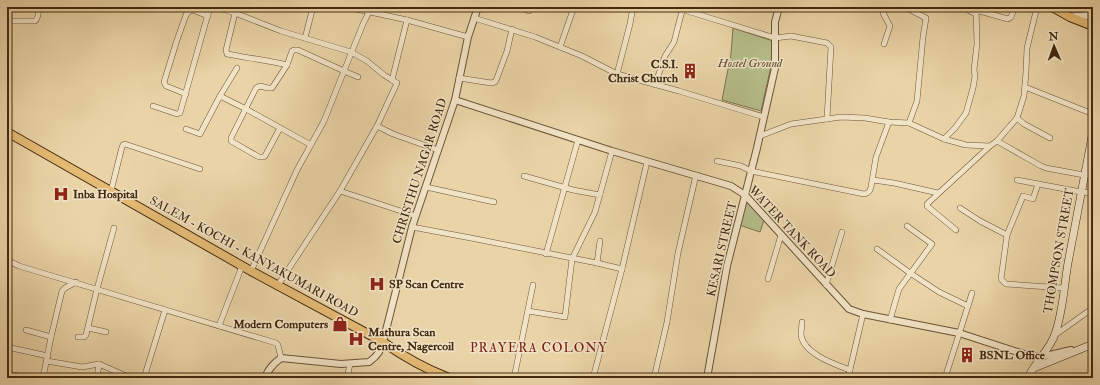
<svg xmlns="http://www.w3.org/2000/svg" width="1100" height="385" font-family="'IM FELL Double Pica',serif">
<rect width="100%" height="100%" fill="#ead4a7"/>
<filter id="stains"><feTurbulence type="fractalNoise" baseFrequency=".005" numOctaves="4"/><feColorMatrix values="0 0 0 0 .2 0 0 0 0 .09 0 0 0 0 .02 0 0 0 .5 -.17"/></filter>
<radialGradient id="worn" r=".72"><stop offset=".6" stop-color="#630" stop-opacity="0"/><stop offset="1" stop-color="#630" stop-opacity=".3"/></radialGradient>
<g fill="#b5bd89" stroke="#7c744c">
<path d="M733,28l40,13 -2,25 -10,45 -39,-11 9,-46z"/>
<path d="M745,196l19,24 -4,12 -21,-7z"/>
</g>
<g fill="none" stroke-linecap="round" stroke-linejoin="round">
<defs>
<g id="minor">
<path d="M215,7l20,6 46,18 70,21 16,9 17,14 8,5 15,-60"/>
<path d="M347,7l60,13 61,17"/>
<path d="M520,7l9,4"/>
<path d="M905,7l21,11 -3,19 -6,64 -8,22"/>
<path d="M962,7l14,7"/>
<path d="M976,10l32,9 3,-2 4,-10"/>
<path d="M235,13l-9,37 1,4c20,4 40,6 60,11"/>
<path d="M474,18l61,19 47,19 35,18 62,17 85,26"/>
<path d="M7,21h28c4,-3 3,-9 4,-14"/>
<path d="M305,38l8,-31"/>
<path d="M884,44l6,-18 -7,-13 2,-6"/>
<path d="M560,47l14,-40"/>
<path d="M237,68l-17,28 26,13 65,36"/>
<path d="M617,74l13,-50 3,-17"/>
<path d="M459,78l32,5 4,-1 2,-4 10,-27 5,-22"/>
<path d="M392,80l5,3 -20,43 16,8 45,16"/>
<path d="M655,85l10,-29 9,-14 8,-31 2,-1 91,28 16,-2 36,7 4,4 -4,72"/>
<path d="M1025,87l68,27"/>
<path d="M186,94l-20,-8 -2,-4 13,-42 9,-25 2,-3 5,-2 15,6"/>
<path d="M153,106l24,8 3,-1 30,-106"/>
<path d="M1017,118l7,6 26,14"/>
<path d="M280,128l-15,28 -2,1h-4l-28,-16v-3l25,-50 4,-2 8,2h4l15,-23 5,-14 2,-1h4l46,21 19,-47 6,-12"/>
<path d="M186,129l14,5 20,-38"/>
<path d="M760,136l31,-12 50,-7 24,1 24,4 20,1 35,16 22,6 24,1 7,-5 20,-23 7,-22 2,-24 1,-24 10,-41"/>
<path d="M944,139l11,-11 11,-15 7,-25 2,-12 -1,-6 3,-26 -1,-37"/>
<path d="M997,141l44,25 5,2 38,7 9,-1"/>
<path d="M717,161l24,5 10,5 113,23c5,-1 6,-3 7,-7l5,-30 13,-35"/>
<path d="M524,176l49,14 27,5"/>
<path d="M873,180l21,3 44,10"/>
<path d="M1017,180l64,12 12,1"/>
<path d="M1038,184l-5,15 -10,-3 -16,39 -6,44 5,5 58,4"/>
<path d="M426,187l68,15"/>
<path d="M111,191l11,-44 1,-2 2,-1 75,25"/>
<path d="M340,191l76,25"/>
<path d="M960,208l20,13 27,14"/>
<path d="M412,227l59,11 126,25 25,6"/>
<path d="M956,230l-29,-24v-2l63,-58"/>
<path d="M877,249l33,24 29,19 29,14 -23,72"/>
<path d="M546,254l32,-114"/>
<path d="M7,260l12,6 257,77 2,2 3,13"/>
<path d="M597,263l3,-22"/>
<path d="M251,271l46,-101 27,-49 20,-50 14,6"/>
<path d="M768,279l13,-44"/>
<path d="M278,285l62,-94 37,-65"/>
<path d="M826,285l16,-53"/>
<path d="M968,306l4,-13"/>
<path d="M528,311l37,6 7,-58 23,-47 17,-61"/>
<path d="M890,320l9,-31 33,-45 -25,-18"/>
<path d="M802,322c0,4 -1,9 -1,13 3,19 33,29 49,35"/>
<path d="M219,326l23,-60"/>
<path d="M88,328l18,4"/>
<path d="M26,330l25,7"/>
<path d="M1055,335l38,-27"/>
<path d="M78,337h6l2,-2 11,-46 17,-61"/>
<path d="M7,347l41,9"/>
<path d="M47,361l35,6 17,-3 32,14"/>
<path d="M7,374l24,4"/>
<path d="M197,376l6,2"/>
<path d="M43,378l8,-41 11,-46 3,-3 11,-6"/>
<path d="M97,378l2,-14"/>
<path d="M144,378l21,-68"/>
<path d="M347,378l3,-14"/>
<path d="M514,378l19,-93"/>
<path d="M593,378l29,-109 25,-107"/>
<path d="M654,378l13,-56 11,-69 18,-78"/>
<path d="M848,378l15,-64"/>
</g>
<g id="tertiary">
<path d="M455,100l157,51 119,35 14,9 104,114 14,5 96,19 71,23 11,1 30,-7"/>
<path d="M265,378c3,-9 8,-14 16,-20l60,6 28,-2 6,-5 4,-5 4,-10 29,-115 43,-127 13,-63 10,-30"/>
<path d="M707,378l20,-112 30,-118 18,-80v-46l4,-15"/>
</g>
<g id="secondary">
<path d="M1071,17l22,-2"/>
<path d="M1034,368l59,-24"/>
<path d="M1028,378c6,-15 22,-28 27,-44 8,-22 9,-48 13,-71 8,-44 17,-88 25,-132"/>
</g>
<path id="primary" d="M1052,7l18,10 23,9"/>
<path id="trunk" d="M7,132l244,139 132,71c21,15 43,27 66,36"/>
</defs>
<use href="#minor" stroke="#6c5436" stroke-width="6"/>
<use href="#tertiary" stroke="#6c5436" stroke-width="8"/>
<use href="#secondary" stroke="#422a10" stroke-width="8"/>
<use href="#primary" stroke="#422a10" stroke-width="10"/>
<use href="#trunk" stroke="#422a10" stroke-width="10"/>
<use href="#minor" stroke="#f1e3c6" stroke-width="5"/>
<use href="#tertiary" stroke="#f1e3c6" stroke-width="6"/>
<use href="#secondary" stroke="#f1e3c6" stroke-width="7"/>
<use href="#primary" stroke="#e5ba74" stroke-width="8"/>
<use href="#trunk" stroke="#e5ba74" stroke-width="8"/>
</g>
<defs>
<symbol id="building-bare" viewBox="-9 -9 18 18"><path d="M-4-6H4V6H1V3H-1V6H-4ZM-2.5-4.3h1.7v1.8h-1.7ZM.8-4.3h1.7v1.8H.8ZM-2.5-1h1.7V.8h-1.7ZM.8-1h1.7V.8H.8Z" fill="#8f2418" stroke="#f1e3c6" stroke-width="2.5" paint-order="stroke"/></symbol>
<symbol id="hospital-bare" viewBox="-9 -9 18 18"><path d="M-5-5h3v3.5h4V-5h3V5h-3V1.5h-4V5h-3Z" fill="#8f2418" stroke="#f1e3c6" stroke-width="2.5" paint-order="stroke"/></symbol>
<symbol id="shop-bare" viewBox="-9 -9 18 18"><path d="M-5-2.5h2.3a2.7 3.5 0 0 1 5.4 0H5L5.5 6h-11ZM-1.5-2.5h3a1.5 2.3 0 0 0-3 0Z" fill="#8f2418" stroke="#f1e3c6" stroke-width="2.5" paint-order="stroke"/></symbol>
</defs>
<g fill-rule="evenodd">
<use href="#building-bare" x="679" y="60" width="22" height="22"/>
<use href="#hospital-bare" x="50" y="183" width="22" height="22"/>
<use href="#hospital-bare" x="366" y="273" width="22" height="22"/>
<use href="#shop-bare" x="329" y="313" width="22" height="22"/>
<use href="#hospital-bare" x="345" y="328" width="22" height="22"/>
<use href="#building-bare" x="956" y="344" width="22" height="22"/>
</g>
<g text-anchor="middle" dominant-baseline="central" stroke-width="3" stroke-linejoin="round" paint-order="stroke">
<g font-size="12" font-style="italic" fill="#594728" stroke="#f1e3c6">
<text x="750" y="63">Hostel Ground</text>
</g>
<g font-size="12" font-weight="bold" fill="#422a10" stroke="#f1e3c6" text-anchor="start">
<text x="678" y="64" text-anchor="end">C.S.I.<tspan x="678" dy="14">Christ Church</tspan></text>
<text x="73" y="194">Inba Hospital</text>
<text x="389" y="284">SP Scan Centre</text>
<text x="328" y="324" text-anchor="end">Modern Computers</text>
<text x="368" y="332">Mathura Scan<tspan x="368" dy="14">Centre, Nagercoil</tspan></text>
<text x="979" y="355">BSNL Office</text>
</g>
<g font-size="12" fill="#422a10" stroke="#f1e3c6">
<text transform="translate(420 171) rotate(-72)">CHRISTHU NAGAR ROAD</text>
<text transform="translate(792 232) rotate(47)">WATER TANK ROAD</text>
<text transform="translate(722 249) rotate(-77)">KESARI STREET</text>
<text transform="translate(1059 251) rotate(-80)">THOMPSON STREET</text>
<text transform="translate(254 257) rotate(29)">SALEM - KOCHI - KANYAKUMARI ROAD</text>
</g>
<g font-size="13" letter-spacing="1" fill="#7a1f14" stroke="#f1e3c6">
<text x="539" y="348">PRAYERA COLONY</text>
</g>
</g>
<rect width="1100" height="385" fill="none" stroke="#ead4a7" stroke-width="24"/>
<rect x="8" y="8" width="1084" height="369" fill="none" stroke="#422a10" stroke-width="2"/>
<rect x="12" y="12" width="1076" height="361" fill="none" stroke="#422a10"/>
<g transform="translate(1054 46) rotate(358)" stroke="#f1e3c6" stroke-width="3" paint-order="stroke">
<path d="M0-3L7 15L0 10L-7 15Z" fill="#422a10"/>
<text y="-6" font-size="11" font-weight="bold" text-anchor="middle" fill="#422a10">N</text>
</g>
<rect width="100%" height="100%" filter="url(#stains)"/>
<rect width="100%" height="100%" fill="url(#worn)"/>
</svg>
